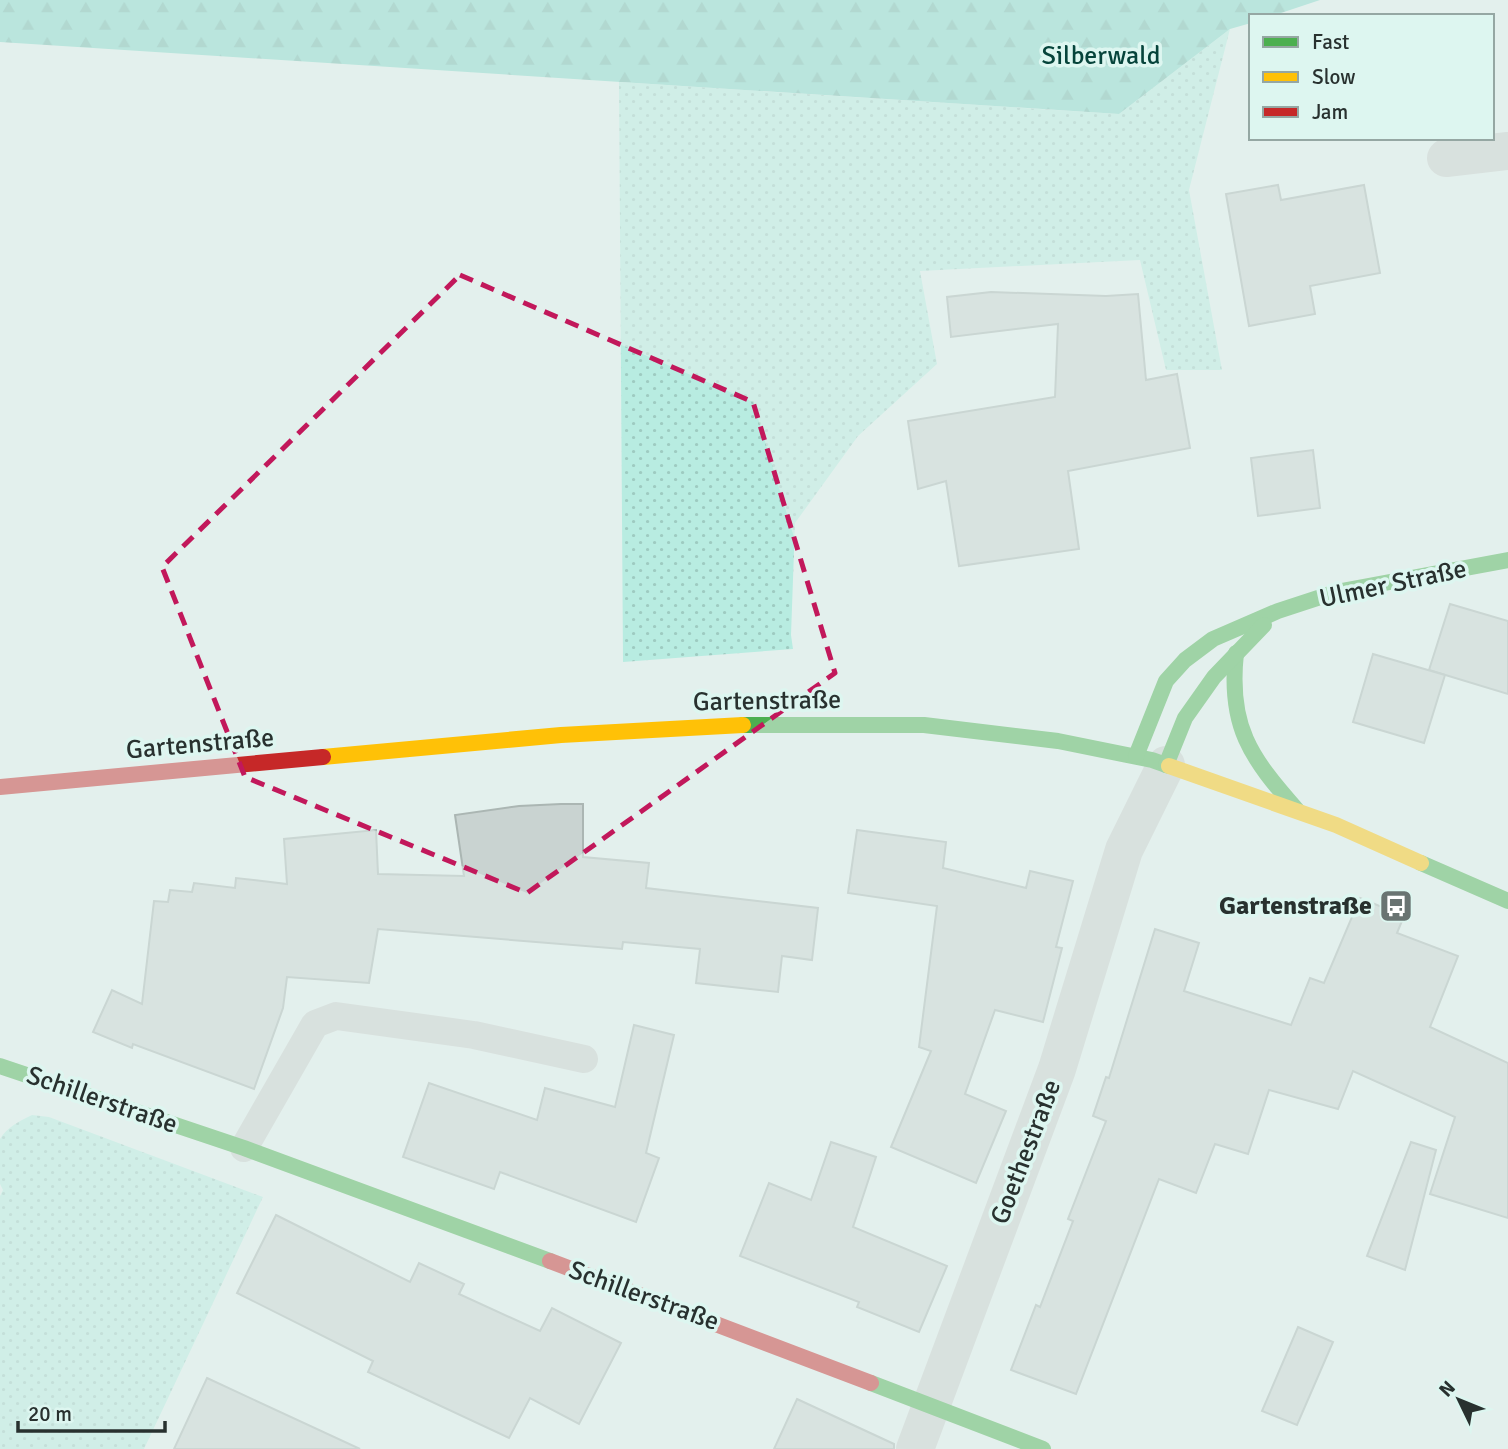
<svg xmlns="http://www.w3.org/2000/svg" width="1508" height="1449" font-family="Signika,sans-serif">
<defs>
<pattern id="grass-dots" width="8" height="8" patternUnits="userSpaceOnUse" patternTransform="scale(1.75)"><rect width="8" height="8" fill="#b8ece1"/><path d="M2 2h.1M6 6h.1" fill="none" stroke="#9ecbc1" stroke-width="1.8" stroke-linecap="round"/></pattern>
<pattern id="forest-firs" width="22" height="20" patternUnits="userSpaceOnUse" patternTransform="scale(1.75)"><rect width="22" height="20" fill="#87d8ca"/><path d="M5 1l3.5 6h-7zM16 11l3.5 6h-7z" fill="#75baae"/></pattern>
</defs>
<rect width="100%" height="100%" fill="#e3f0ed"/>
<g fill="url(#grass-dots)">
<path d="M1230,29l-41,161 33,180h-56l-26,-110 -220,11 17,93 -79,72 -63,87 -4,112 2,14 -170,13 -4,-580 500,32z"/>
<path d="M32,1115l17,2 214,80 -119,252h-144v-253l3,-6 -3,-6v-45c7,-12 20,-18 32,-24z"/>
</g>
<path fill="url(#forest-firs)" d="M0,0h1320l-48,16h-21v7l-21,6 -111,85 -1119,-72z"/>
<g fill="#c9d3d1" stroke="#abb6b3" stroke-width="2">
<path d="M1278,185l3,15 83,-15 16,88 -70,13 5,28 -66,12 -23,-132z"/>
<path d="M991,292l115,4 32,-2 8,86 31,-6 13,74 -122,23 11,78 -120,17 -13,-85 -28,8 -10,-68 147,-24 3,-73 -107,13 -4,-40z"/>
<path d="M1313,450l7,58 -62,8 -7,-58z"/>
<path d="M1450,604l58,17v73l-79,-24z"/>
<path d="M1373,654l72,21 -21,68 -71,-21z"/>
<path d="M561,804h22v53l66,6 -3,25 172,20 -6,52 -30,-4 -4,36 -82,-9 4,-34 -77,-7 -1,7 -244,-20 -9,54 -82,-6 -4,31 -29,81 -121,-45 -1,4 -39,-16 19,-42 30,14 12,-103 14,1 2,-12 22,2 2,-9 41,5 1,-10 51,6 -3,-45 92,-9 2,44 86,2 -9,-61 64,-9z"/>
<path d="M857,830l89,12 -3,26 83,20 4,-17 43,10 -17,66 6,1 -19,74 -48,-12 -30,84 41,17 -30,72 -85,-36 40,-96 -12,-4 18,-141 -89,-13z"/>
<path d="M1360,898l44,18 -7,17 61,23 -28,71 78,36v155l-78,-24 25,-77 -102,-46 -15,38 -69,-19 -21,64 -33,-10 -19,49 -37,-14 -83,215 -65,-24 25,-65 4,2 33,-86 -5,-2 38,-98 -13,-5 13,-39 3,1 46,-149 44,14 -15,48 107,34 19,-47 14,5z"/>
<path d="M634,1025l40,10 -28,118 13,5 -23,64 -136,-50 -6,17 -91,-32 26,-74 108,37 8,-32 70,19z"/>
<path d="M831,1142l45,15 -23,70 94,39 -28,66 -62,-25 2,-5 -119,-46 29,-73 42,17z"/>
<path d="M1411,1142l25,8 -31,120 -38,-14z"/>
<path d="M276,1215l134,67 9,-19 45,21 -5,10 81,37 12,-23 69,35 -42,81 -49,-26 -21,40 -141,-66 5,-11 -136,-68z"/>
<path d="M1298,1327l35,15 -36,83 -35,-14z"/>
<path d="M207,1378l153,71h-186z"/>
<path d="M797,1399l97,45v5h-120z"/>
</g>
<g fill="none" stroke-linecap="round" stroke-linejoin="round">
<path stroke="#cbcecd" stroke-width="28" d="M244,1148l71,-124 21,-8 138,19 110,24"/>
<g stroke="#cbcecd" stroke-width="38">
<path d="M1446,158l62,-7"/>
<path d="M915,1449l142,-380 67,-219 42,-85"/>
</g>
<g stroke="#4caf50" stroke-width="16">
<path d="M1236,653c-8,73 14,104 61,157"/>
<path d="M743,725h181l134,16 94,19 17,6"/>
<path d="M1136,756l30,-75 19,-21 28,-21 65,-28 58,-19 172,-32"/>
<path d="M1166,765l19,-47 29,-41 50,-52"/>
<path d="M1421,863l87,38"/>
<path d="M0,1066l244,82 306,113"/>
<path d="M871,1383l172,66"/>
</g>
<g stroke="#ffc107" stroke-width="16">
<path d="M323,757l238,-22 182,-10"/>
<path d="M1169,766l167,59 85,38"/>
</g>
<g stroke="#c62828" stroke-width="16">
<path d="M0,787l323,-30"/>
<path d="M550,1261l321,122"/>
</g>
</g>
<path d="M0 0H1508V1449H0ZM460,275l293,127 82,271 -308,220 -282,-116 -83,-210z" fill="#e3f0ed" fill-opacity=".55" fill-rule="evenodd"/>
<path fill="none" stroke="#c2185b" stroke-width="5" stroke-dasharray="14 9" stroke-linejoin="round" d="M460,275l293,127 82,271 -308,220 -282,-116 -83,-210z"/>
<defs>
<symbol id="bus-square" viewBox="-11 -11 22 22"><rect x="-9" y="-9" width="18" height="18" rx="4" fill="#697472" stroke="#ddf6f0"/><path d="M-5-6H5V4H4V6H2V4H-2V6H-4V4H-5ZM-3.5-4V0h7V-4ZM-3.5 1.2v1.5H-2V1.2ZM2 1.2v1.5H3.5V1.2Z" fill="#fff"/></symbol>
</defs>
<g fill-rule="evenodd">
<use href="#bus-square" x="1377" y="887" width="38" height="38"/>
</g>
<g text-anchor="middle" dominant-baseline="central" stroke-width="7" stroke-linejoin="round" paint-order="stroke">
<g font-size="26" fill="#06443b" stroke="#ddf6f0">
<text x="1101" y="56">Silberwald</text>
</g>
<g font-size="26" fill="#28312f" stroke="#ddf6f0">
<text transform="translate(1393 584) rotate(-12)">Ulmer Straße</text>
<text transform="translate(767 701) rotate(-1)">Gartenstraße</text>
<text transform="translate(200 744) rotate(-5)">Gartenstraße</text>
<text transform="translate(102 1100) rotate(19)">Schillerstraße</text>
<text transform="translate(1026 1152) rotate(-69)">Goethestraße</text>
<text transform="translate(644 1296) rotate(20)">Schillerstraße</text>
</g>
<g font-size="26" font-weight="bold" fill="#28312f" stroke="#ddf6f0" text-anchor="end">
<text x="1372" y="906">Gartenstraße</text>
</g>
</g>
<rect x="1249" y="14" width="245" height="126" fill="#ddf6f0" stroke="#95a7a3" stroke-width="2"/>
<rect x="1263" y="37" width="35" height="10" fill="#4caf50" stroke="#95a7a3" stroke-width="2"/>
<text x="1312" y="49" font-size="21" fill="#28312f">Fast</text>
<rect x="1263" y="72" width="35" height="10" fill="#ffc107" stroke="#95a7a3" stroke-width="2"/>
<text x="1312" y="84" font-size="21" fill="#28312f">Slow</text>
<rect x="1263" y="107" width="35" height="10" fill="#c62828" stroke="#95a7a3" stroke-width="2"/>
<text x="1312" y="119" font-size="21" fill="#28312f">Jam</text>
<g transform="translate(1459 1400) rotate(313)" stroke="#ddf6f0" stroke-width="5" paint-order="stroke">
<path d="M0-5L12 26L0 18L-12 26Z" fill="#28312f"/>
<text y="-10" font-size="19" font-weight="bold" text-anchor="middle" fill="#28312f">N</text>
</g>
<path d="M18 1421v10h147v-10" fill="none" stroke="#28312f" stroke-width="3.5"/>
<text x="28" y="1421" font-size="21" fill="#28312f" stroke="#ddf6f0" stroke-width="5" paint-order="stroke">20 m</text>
</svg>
